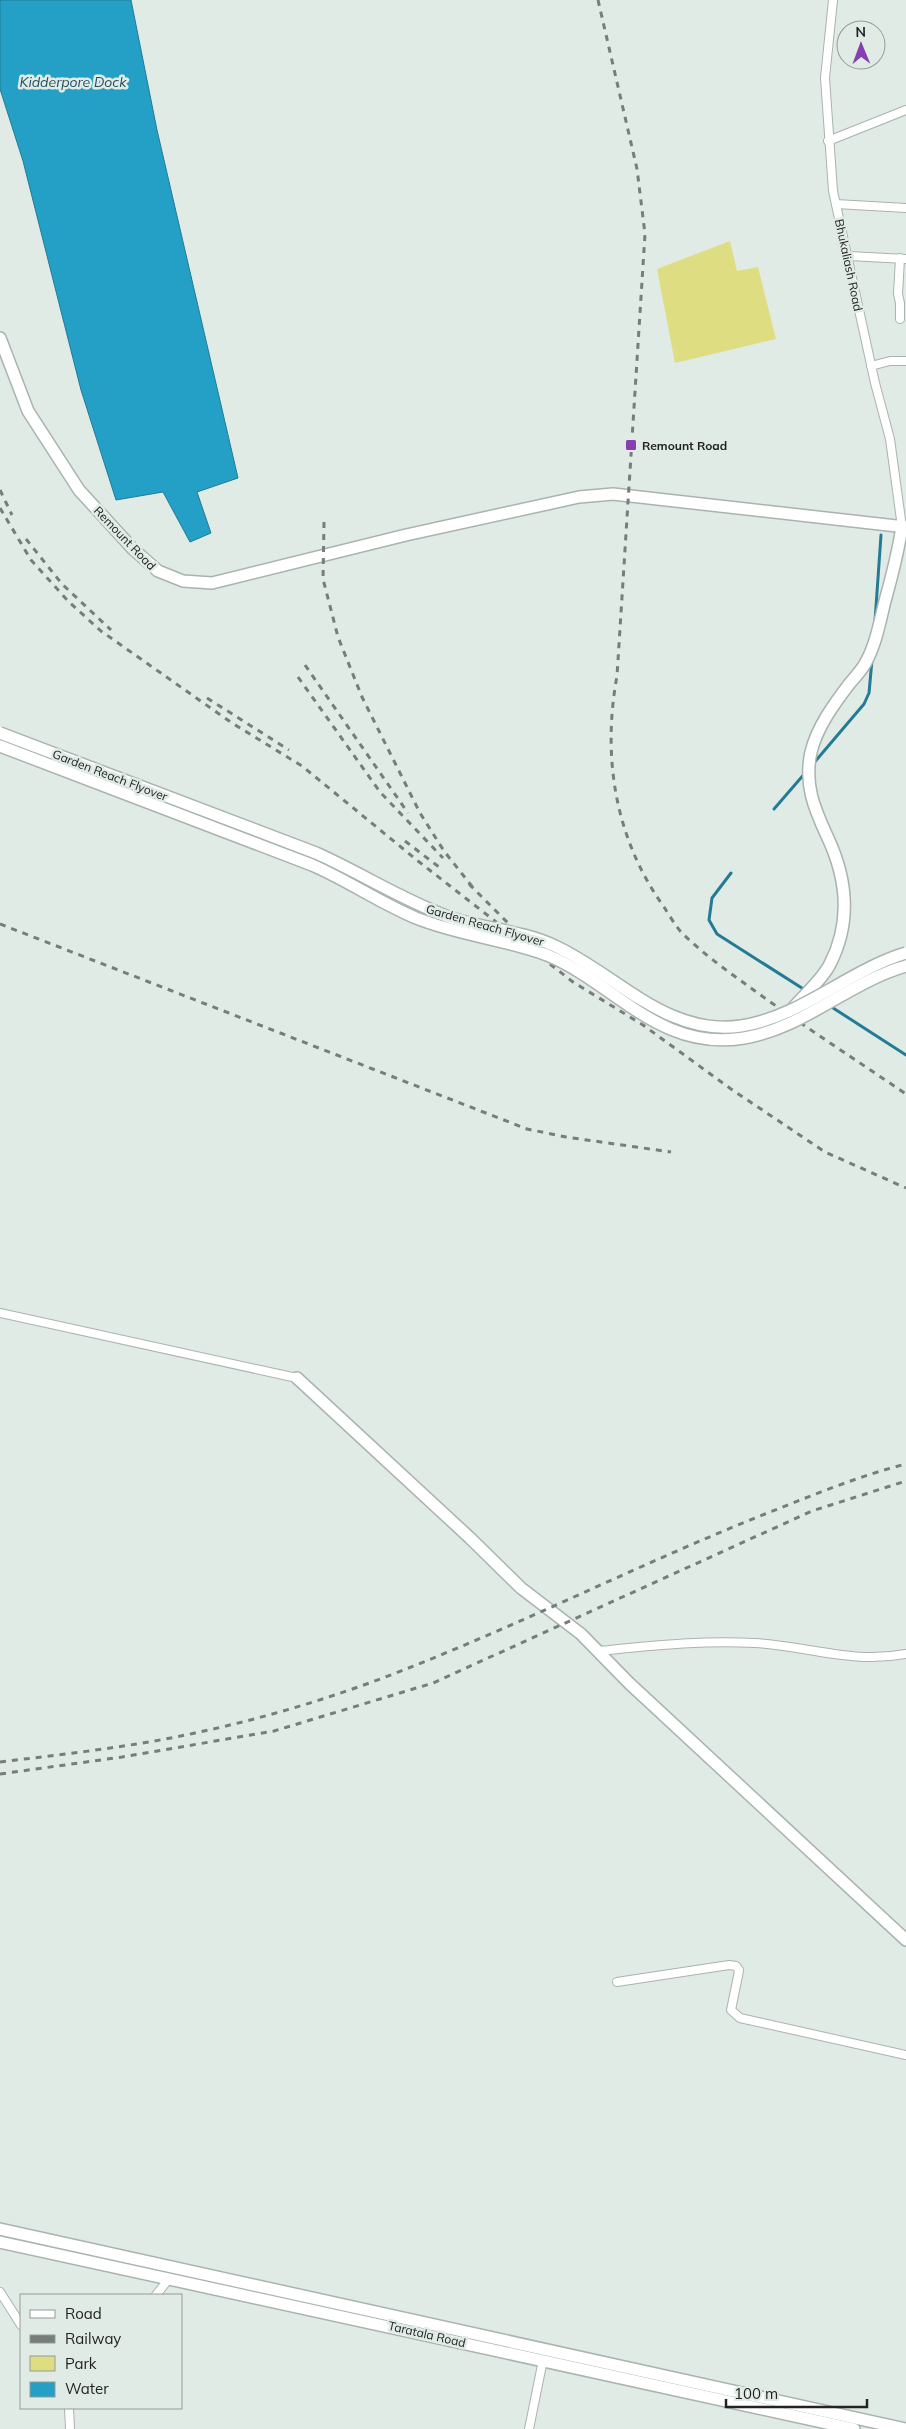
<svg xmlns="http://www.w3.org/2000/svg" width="906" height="2429" font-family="Mulish,sans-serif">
<rect width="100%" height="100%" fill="#e1ebe6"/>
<path fill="#dedd82" d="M730,241l7,30 21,-4 18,72 -101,24 -18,-94z"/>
<path fill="#24a0c6" stroke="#237b95" d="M0,0h131l26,130 81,348 -41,14 14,41 -21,9 -27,-50 -47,8 -35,-110 -58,-229 -23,-72z"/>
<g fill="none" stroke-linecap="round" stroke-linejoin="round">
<g stroke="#237b95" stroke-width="3">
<path d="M875,621l6,-86"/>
<path d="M813,764l51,-60 5,-11 3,-33"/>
<path d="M774,809l32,-37"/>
<path d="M731,873l-19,25 -3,22 8,14 88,56"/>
<path d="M830,1006l76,49"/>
</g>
<defs>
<g id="street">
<path d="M833,0l-8,78 8,113 42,192 15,56 12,88"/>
<path d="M828,141l78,-31"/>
<path d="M836,204l70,4"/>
<path d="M849,256l57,3"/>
<path d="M900,258l-2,36 2,9v16"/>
<path d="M871,366l19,-5h16"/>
<path d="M0,1313l297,65"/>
<path d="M599,1651c51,-5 104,-11 156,-8 53,3 96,21 151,11"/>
<path d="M617,1982l112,-17 7,1 3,4 -1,6 -7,34 9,8 166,37"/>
<path d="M0,2292l21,33"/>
<path d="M156,2295l12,-15"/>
<path d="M69,2408l1,21"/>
<path d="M529,2429l14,-69"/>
</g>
<g id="secondary">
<path d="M0,338l28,73 51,79 54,59 25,22 25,10 29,2 194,-48 173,-38 34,-3 293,33"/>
<path d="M793,1008c12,-14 29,-28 37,-44 22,-43 17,-86 -3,-128 -13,-28 -23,-52 -16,-84 6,-25 23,-48 39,-69 5,-6 12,-13 16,-21 10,-18 14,-41 19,-61 7,-25 13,-49 17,-74"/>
<path d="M297,1378l173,160 51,50 60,46 48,49 277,257"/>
<path d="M0,2229l905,200"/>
<path d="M0,2242l854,187"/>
</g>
</defs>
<use href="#street" stroke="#a9b3af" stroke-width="10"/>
<use href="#secondary" stroke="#a9b3af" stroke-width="14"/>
<use href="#street" stroke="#fff" stroke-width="8"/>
<use href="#secondary" stroke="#fff" stroke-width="11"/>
<g stroke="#777d7a" stroke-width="3" stroke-dasharray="6 6" stroke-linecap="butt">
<path d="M598,0l39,169 8,65 -28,442c-15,81 -2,163 47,231 5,8 11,18 17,25 22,22 49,41 74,59 50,36 101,69 151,103"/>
<path d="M0,490l12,25"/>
<path d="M0,508l31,52 38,42 32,29 131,92 70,43 116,95 155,121 70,43 88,64 94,63 81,36"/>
<path d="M324,522l-1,57 15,58 24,60 58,116 24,38 30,38"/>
<path d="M26,539l36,45 49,46"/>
<path d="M305,665l103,148"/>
<path d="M298,677l82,115 63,66"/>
<path d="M207,698l82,52"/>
<path d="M405,841l34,26"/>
<path d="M469,884l41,41"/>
<path d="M0,924l527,205 39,8 105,15"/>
<path d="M0,1762c65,-8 131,-15 195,-29 75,-16 150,-39 221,-68 118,-47 231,-104 349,-151 46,-18 93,-38 141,-50"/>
<path d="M0,1774l122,-17 152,-26 159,-48 379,-172 94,-30"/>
</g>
<defs>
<g id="secondary-bridge">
<path d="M0,733l316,120c45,20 86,47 133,64 34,12 72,13 106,29 61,28 112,91 186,80 60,-9 108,-56 165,-73"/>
<path d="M0,746l312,119c35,15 68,38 104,53 42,17 88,21 131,37 68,28 112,97 197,83 60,-10 105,-56 162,-72"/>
</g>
</defs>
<use href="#secondary-bridge" stroke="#a9b3af" stroke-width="14" stroke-linecap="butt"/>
<use href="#secondary-bridge" stroke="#fff" stroke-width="11"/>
</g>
<rect fill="#893eb0" stroke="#e1ebe6" stroke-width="2" x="625" y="439" width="12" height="12" rx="2.5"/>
<g text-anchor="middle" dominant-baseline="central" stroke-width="5" stroke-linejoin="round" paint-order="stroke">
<g font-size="12" fill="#212423" stroke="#e1ebe6">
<text transform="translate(849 265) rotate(78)">Bhukaliash Road</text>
<text transform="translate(125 538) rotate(46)">Remount Road</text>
<text transform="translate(110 775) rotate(21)">Garden Reach Flyover</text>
<text transform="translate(485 925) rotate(16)">Garden Reach Flyover</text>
<text transform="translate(427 2334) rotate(13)">Taratala Road</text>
</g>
<g font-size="12" font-weight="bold" fill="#212423" stroke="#e1ebe6" text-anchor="start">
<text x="642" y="445">Remount Road</text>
</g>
<g font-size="14" font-style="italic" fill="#215061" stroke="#e1ebe6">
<text x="73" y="82">Kidderpore Dock</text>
</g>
</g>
<rect x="20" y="2294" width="162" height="115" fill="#e1ebe6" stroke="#949b98"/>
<rect x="30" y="2310" width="25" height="8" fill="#ffffff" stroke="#949b98"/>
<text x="65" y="2319" font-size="15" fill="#212423">Road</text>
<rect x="30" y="2335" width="25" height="8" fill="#777d7a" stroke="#949b98"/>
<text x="65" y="2344" font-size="15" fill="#212423">Railway</text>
<rect x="30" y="2356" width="25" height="15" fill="#dedd82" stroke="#949b98"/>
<text x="65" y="2369" font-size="15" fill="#212423">Park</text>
<rect x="30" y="2382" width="25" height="15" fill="#24a0c6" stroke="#949b98"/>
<text x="65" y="2394" font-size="15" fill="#212423">Water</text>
<g transform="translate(861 45) rotate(359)"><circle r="24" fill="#e1ebe6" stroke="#949b98"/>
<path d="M0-4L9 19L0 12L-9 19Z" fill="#893eb0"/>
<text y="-8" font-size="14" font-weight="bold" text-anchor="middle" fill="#212423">N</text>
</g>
<path d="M726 2399v8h141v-8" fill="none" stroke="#212423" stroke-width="2.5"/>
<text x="734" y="2399" font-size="15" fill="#212423" stroke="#e1ebe6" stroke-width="4" paint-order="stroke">100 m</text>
</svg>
